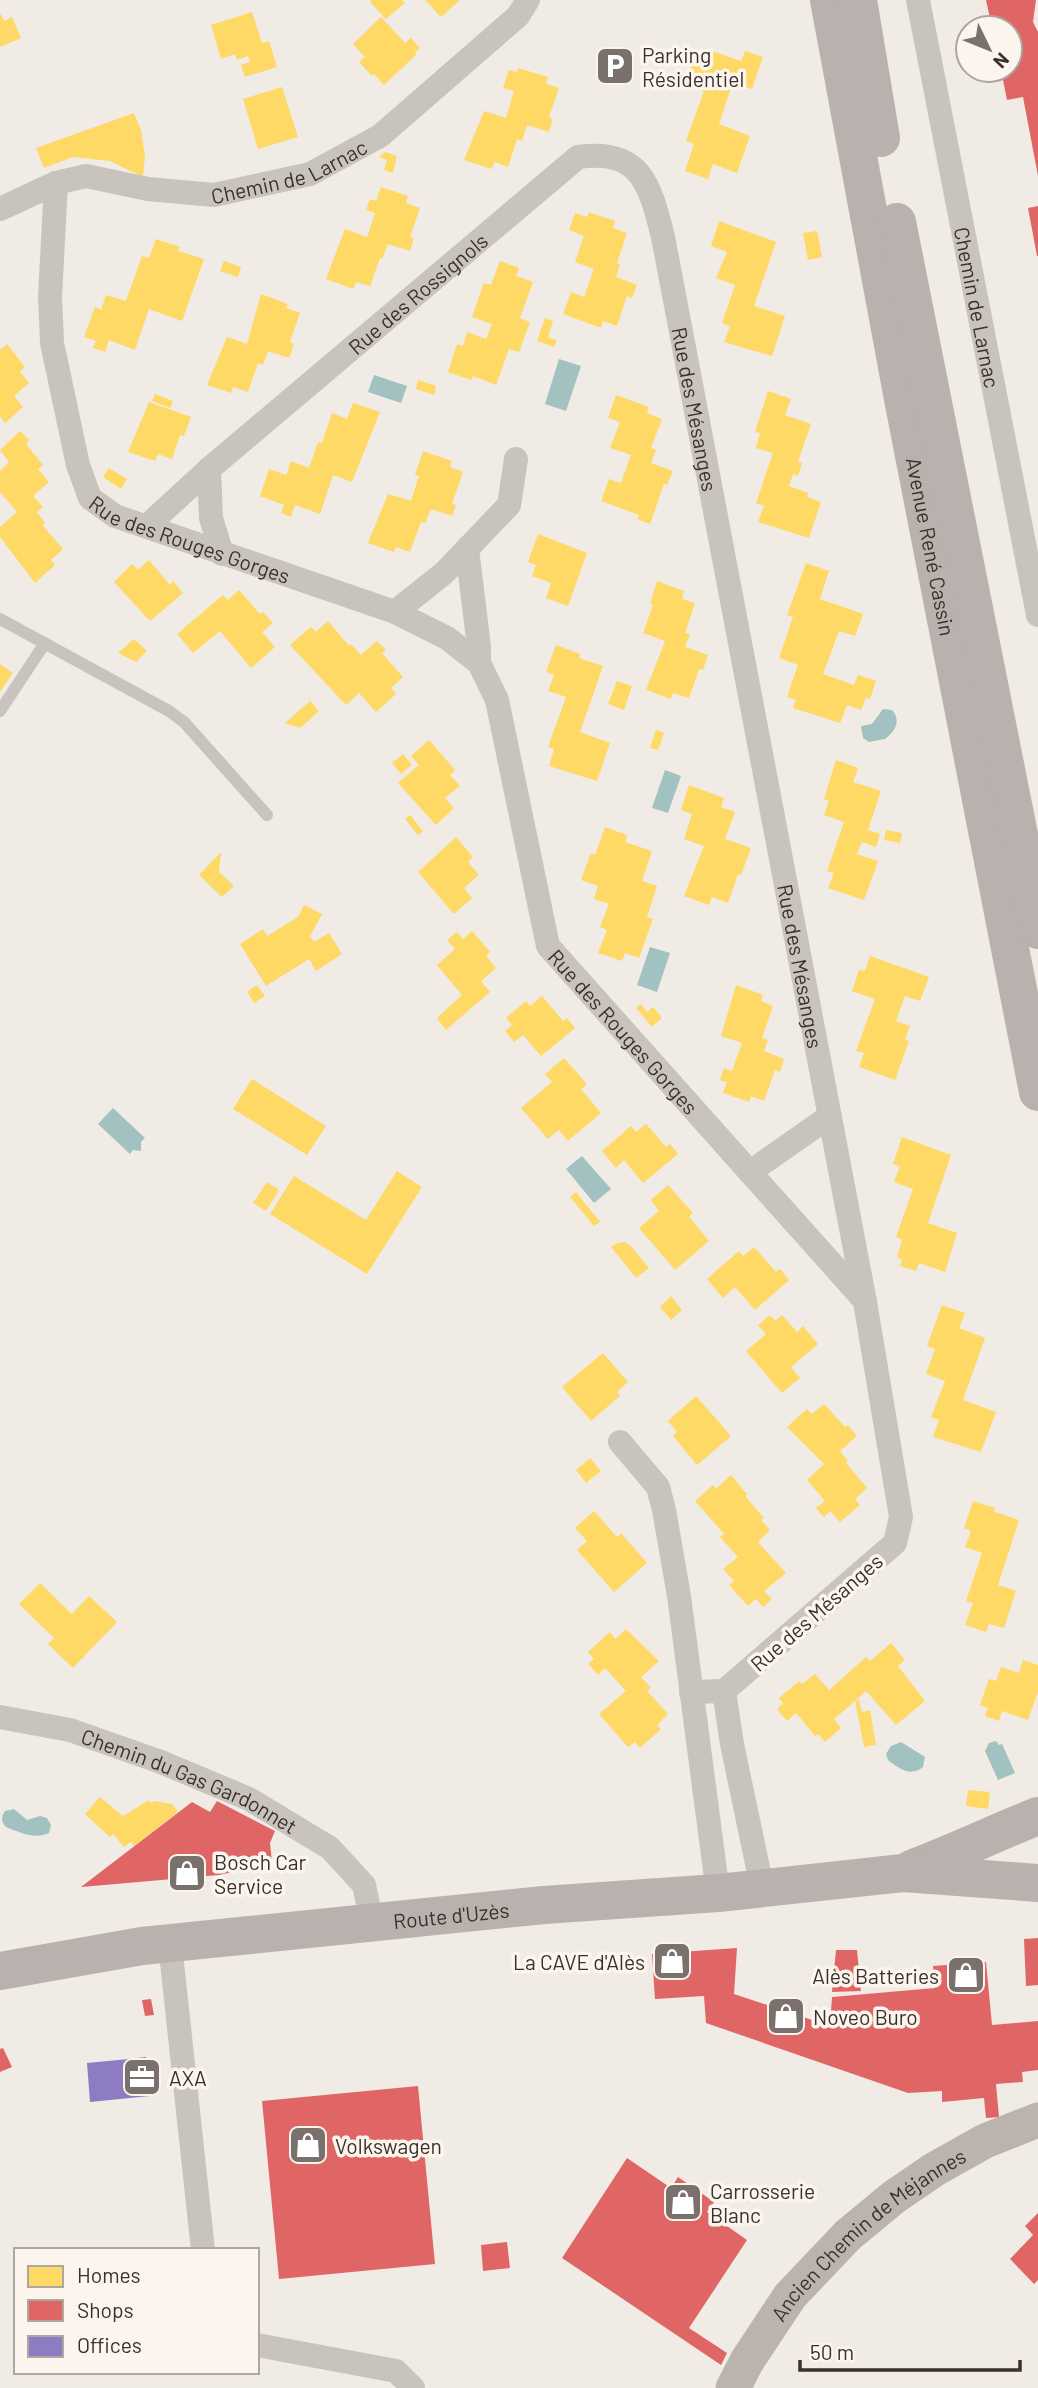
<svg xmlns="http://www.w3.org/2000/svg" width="1038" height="2388" font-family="Barlow,sans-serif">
<rect width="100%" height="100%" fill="#f0ebe5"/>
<g fill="#a1c2c1">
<path d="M559,359l22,7 -15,45 -21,-7z"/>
<path d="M374,375l33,11 -6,17 -33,-11z"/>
<path d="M883,709l9,1c9,10 4,21 -7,29l-16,3 -6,-4 -2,-12 11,-2z"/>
<path d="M665,770l16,6 -13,37 -16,-5z"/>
<path d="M650,947l20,6 -13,39 -20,-7z"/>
<path d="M113,1108l32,30 -4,4v9l-8,-1 -3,4 -32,-30z"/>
<path d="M582,1156l29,33 -17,14 -28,-34z"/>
<path d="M996,1741l3,4 3,-1 13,29 -17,7 -13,-29 4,-8z"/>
<path d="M901,1742l24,15 -2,10c-12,10 -24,2 -35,-7l-2,-6 5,-8z"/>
<path d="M14,1809l13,11 13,-4 7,2 4,7 -2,8c-14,7 -30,-1 -43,-6 -5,-5 -5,-11 -1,-16z"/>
</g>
<g fill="#ffd966">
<path d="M372,0h30l3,3 -19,16 -16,-17z"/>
<path d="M425,0h35l-19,17z"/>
<path d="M252,12l10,31 7,-2 8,26 -32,10 -4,-12 9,-3 -2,-6 -11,4 -2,-6 -14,5 -10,-34z"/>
<path d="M0,13l4,8 8,-4 9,21 -21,9z"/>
<path d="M381,17l24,26 6,-5 9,10 -5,5 1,2 -32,30 -10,-11 -2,2 -13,-14 6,-5 -12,-13z"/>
<path d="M704,48l37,13 4,-10 18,6 -11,32 -19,-7 -14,42 31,12 -13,37 -24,-9 -5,15 -23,-8 9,-27 -8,-3 18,-50 -19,-7 8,-24 6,2z"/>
<path d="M518,68l30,9 -2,7 13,4 -10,29 4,2 -4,13 -22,-7 -5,16 -5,-2 -9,28 -14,-5 -2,7 -28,-9 20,-49 22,7 8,-27 -11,-3 6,-18 8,2z"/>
<path d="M282,87l16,50 -40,12 -15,-50z"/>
<path d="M134,113l7,17 4,27 -2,20 -33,-16 -37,-4 -29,11 -8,-20z"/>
<path d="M385,152l12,4 -4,17 -9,-3 3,-10 -8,-3z"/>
<path d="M381,187l27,9 -2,7 14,5 -10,29 4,1 -4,13 -22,-7 -6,15 -2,-1 -10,28 -14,-4 -3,7 -27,-10 19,-50 22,8 8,-24 -9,-3 4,-11 6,2z"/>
<path d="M589,212l26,9 -2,7 14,5 -10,30 3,1 -4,13 21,8 -5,13 -5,-2 -10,30 -14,-5 -2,7 -38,-14 8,-22 13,5 10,-28 -19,-7 9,-26 -15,-6 6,-17 12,4z"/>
<path d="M719,221l57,21 -22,64 31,10 -13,40 -48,-14 6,-16 -8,-3 13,-38 -19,-7 11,-26 -16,-6z"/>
<path d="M817,231l5,26 -14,3 -5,-27z"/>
<path d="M156,239l24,8 -2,4 26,8 -22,62 -33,-12 -14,41 -26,-10 -4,12 -12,-4 3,-7 -12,-4 11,-30 6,3 5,-15 20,6 16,-45 7,2z"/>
<path d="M224,261l17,6 -3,10 -18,-6z"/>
<path d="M500,261l19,7 -3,8 17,6 -13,36 10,4 -11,30 -10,-3 -13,36 -23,-9 -2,4 -23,-8 9,-28 6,2 4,-14 19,7 6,-15 -20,-7 12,-34 7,2z"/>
<path d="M261,294l27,10 -2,4 14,5 -10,29 4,2 -5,14 -21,-7 -5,14 -5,-2 -10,29 -15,-5 -2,6 -24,-8 20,-48 20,7z"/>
<path d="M545,318l8,3 -5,16 9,4 -3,6 -17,-6z"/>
<path d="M7,344l18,23 -5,5 9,11 -15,13 9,11 -18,16 -5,-7v-66z"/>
<path d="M418,380l18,6 -2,9 -18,-6z"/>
<path d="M768,391l23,8 -6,16 26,9 -13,38 4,1 -4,13 -5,-2 -4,12 19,7 -1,4 14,5 -12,36 -51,-16 6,-16 -8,-3 17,-50 -17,-5 4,-15 -5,-1z"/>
<path d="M155,394l18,7 -3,7 -18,-7z"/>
<path d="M616,395l33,12 -2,6 15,6 -11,29 5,2 -5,13 22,8 -6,14 -3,-1 -14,40 -13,-5 2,-4 -38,-14 8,-22 12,4 10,-28 -21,-7 10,-26 -12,-4z"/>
<path d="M149,402l42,15 -7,19 -4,-1 -8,24 -14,-5 -3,7 -27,-9z"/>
<path d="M353,403l27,9 -28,70 -19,-7 -13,39 -25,-9 -4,12 -10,-4 3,-8 -24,-9 9,-27 17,6 5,-14 18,7 9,-26 4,1 10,-30 15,6z"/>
<path d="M20,431l9,9 -3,4 17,21 -5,4 11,13 -16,14 10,11 -6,5 8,11 -2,3 20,23 -12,11 4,5 -20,18 -35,-46v-10l17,-15 -17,-20v-21l9,-9 -9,-12z"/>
<path d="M423,451l29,10 -2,6 13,5 -11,32 4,1 -4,11 -21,-7 -6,14 -4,-1 -11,30 -14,-5 -2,5 -26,-9 20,-49 23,7 8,-25 -4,-1z"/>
<path d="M109,468l18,11 -6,10 -18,-12z"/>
<path d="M538,534l49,19 -19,53 -22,-8 5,-15 -19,-7 4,-11 -8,-3z"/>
<path d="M149,560l21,25 3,-4 10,12 -33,28 -36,-39 18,-18 6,6z"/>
<path d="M806,563l23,8 -9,28 43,15 -8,22 -16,-5 -16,43 31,11 4,-10 18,6 -6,18 -4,-1 -5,12 -14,-5 -7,18 -47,-15 3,-8 -9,-3 11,-32 -19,-7 14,-41 -6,-2z"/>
<path d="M657,581l27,10 -2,8 13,4 -10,30 5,1 -5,13 23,8 -5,15 -4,-1 -10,29 -16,-5 -2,6 -25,-9 19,-49 -22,-8 10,-28 -3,-1z"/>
<path d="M239,590l21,24 3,-2 10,11 -11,9 13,15 -24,21 -31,-37 -27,22 -16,-19 46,-39 5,5z"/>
<path d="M328,621l21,25 2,-2 10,11 16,-14 9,9 -4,3 21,24 -12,11 5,6 -20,18 -17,-19 -13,12 -56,-60 21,-18 5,5z"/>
<path d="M134,639l13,12 -11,11 -18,-9z"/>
<path d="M556,645l24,9 -1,4 24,8 -23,66 30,11 -13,38 -48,-15 5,-17 -6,-2 18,-50 -18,-6 6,-16 -8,-3z"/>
<path d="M0,664l13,9 -13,19z"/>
<path d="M617,681l15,5 -8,24 -16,-6z"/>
<path d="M310,701l9,10 -19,17 -15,-5z"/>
<path d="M656,730l8,3 -6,17 -8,-2z"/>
<path d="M429,740l26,30 -5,5 10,11 -15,12 9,10 -18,17 -38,-42 21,-18 -8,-9z"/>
<path d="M403,754l9,11 -11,9 -9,-11z"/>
<path d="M836,760l22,8 -5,14 28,9 -13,39 12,4 -4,13 -14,-5 -5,12 21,7 -14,39 -36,-12 6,-15 -7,-2 17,-49 -20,-7 5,-14 -5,-2z"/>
<path d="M689,785l35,13 -3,9 14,5 -10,27 26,9 -10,27 -3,-1 -10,29 -16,-6 -3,8 -25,-9 20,-50 -20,-7 8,-25 -11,-4z"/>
<path d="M410,815l13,16 -5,4 -13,-16z"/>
<path d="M605,827l22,8 -2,7 27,9 -10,30 15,5 -10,31 6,2 -14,39 -14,-5 -3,8 -24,-8 9,-23 -7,-3 9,-23 -15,-5 4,-13 -17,-6 10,-27 4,2z"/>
<path d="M886,830l16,3 -2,10 -16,-3z"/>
<path d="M456,837l17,20 -5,5 11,13 -15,13 8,10 -18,16 -36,-42z"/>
<path d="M221,852l-2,20 15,14 -12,11 -23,-22z"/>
<path d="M304,905l18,9 -12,22 4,6 15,-9 13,21 -26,17 -7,-12 -43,27 -26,-42 23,-15 4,7 31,-19z"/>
<path d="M472,931l18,21 -4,4 10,12 -15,13 9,11 -44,38 -9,-12 25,-23 -25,-30 18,-16 -8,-9 10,-8 6,7z"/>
<path d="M870,956l59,21 -9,24 -15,-5 -9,25 14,5 -5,14 4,1 -14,39 -36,-13 5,-14 -8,-2 19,-52 -23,-8 7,-21 6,1z"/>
<path d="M257,985l8,11 -11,7 -7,-11z"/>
<path d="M736,985l27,10 -2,6 12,5 -11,32 6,2 -4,11 20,8 -4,13 -5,-2 -11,31 -13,-5 -2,6 -26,-9 4,-11 -7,-2 4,-12 8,3 10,-28 -21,-7z"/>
<path d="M542,996l21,25 4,-3 8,10 -34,28 -18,-21 -9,7 -9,-11 7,-6 -6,-7 20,-17 4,5z"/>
<path d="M641,1004l6,8 6,-5 9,11 -10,9 -16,-19z"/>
<path d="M564,1058l23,26 -6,5 20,24 -33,28 -9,-11 -11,9 -27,-31 31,-26 -7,-8z"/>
<path d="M252,1079l74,47 -19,29 -74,-46z"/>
<path d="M646,1124l20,23 4,-3 8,10 -35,29 -19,-23 -8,8 -14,-17 29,-25 5,6z"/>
<path d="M902,1137l49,18 -23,68 29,10 -12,39 -26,-9 -3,8 -16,-5 2,-6 -5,-3 5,-17 -6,-3 17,-48 -19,-7 6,-16 -7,-2z"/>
<path d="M397,1171l25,16 -55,87 -97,-60 24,-38 72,44z"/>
<path d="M267,1182l12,8 -13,21 -13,-8z"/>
<path d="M668,1185l25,28 -4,4 20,24 -34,29 -36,-42 20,-17 -8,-11z"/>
<path d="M576,1192l24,30 -6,4 -24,-29z"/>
<path d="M618,1243l6,-1 7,4 18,22 -13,10 -25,-31z"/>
<path d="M754,1247l22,25 4,-3 9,11 -34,30 -20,-23 -12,11 -16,-19 32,-28 4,5z"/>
<path d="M671,1296l11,14 -11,10 -11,-13z"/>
<path d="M942,1305l23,8 -6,15 26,10 -22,62 33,12 -15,40 -48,-15 6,-17 -8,-3 14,-36 -19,-7 9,-25 -8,-3z"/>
<path d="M770,1315l5,6 7,-6 15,17 6,-6 15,18 -27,23 9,11 -18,15 -36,-42 20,-17 -8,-9z"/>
<path d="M603,1353l25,29 -11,10 3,4 -29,25 -29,-34z"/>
<path d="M696,1396l35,40 -34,29 -24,-29 4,-4 -9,-11z"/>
<path d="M824,1404l21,23 3,-2 9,11 -17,15 8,10 -2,2 21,25 -12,11 5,6 -20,17 -10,-11 -6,6 -8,-9 9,-7 -18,-21 17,-16 -37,-37 20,-18 5,5z"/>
<path d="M590,1458l11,13 -15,12 -10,-13z"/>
<path d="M731,1475l16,19 -2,2 19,22 -3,2 9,10 -12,12 28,31 -22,18 8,8 -9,8 -7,-8 -8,7 -19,-21 5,-4 -11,-12 15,-12 -18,-20 4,-3 -29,-33 18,-16 3,4z"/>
<path d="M973,1501l22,7 -2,3 26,9 -21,65 18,6 -12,37 -15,-4 -3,8 -21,-7 8,-22 -7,-2 16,-48 -17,-6 6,-16 -7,-3z"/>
<path d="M594,1511l23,26 4,-4 26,30 -33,29 -37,-42 10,-9 -12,-13z"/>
<path d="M40,1583l32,31 17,-18 28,26 -44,46 -25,-24 6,-6 -35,-34z"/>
<path d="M626,1629l33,32 -18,16 10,11 -4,3 21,23 -11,11 4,4 -21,19 -5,-6 -7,5 -29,-33 27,-23 -21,-23 -7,7 -10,-11 6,-5 -6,-7 22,-20 5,7z"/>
<path d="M891,1643l14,17 -7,6 27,35 -29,24 -30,-34 -11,10 4,-1 3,12 8,-2 6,35 -12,2 -9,-46 -21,18 7,9 -16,14 -7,-8 -3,2 -19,-23 -9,8 -10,-12 6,-6 -4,-5 20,-17 3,3 13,-10 14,16 37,-33 4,4z"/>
<path d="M1023,1660l15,5v27l-10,28 -26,-9 -3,10 -14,-5 3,-8 -8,-3 9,-26 7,2 5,-14 18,6z"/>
<path d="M968,1790l22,2 -2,17 -22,-3z"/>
<path d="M100,1797l23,19 26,-16 2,3 3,-2 18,3 6,8 -44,34 -3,-4 -7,5 -11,-13 -3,3 -25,-23z"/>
</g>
<g fill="#e06666">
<path d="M986,0h50l-3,22 5,10v144l-15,-79 -16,3 -6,-30h9v-42h-18z"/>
<path d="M1038,206v50h-1l-9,-48z"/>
<path d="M217,1801l58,30 -5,12 2,20 -53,12 -138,12 111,-85 18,10z"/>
<path d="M1038,1938v47l-12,1 -2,-47z"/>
<path d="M737,1948l-3,46 96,32 2,-29 103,-9 -2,-22 53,-4 6,63 46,-4v49l-16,2 1,10 -27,2 3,33 -13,1 -2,-20 -42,4v-11l-34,2 -202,-70 -2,-27 -49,3 -3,-45z"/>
<path d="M836,1950h21l4,41 -29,1z"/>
<path d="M151,1999l3,16 -9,1 -3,-16z"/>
<path d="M3,2048l9,19 -12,5v-23z"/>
<path d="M146,2057l1,14 -16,2 -2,-14z"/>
<path d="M418,2086l17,178 -156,15 -17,-178z"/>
<path d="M627,2158l44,30 7,-11 36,25 -7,10 40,28 -58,88 38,25 -6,12 -159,-107z"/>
<path d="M1038,2213v67l-4,4 -24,-25 23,-24 -8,-9z"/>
<path d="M507,2242l3,26 -27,3 -2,-26z"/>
</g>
<path fill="#8e7cc3" d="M129,2059l2,14 16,-2 3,25 -60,6 -3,-39z"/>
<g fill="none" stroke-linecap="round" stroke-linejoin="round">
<g stroke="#c9c3be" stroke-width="12">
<path d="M0,619l169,92 15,11 83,93"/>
<path d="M0,711l45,-68"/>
</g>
<g stroke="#c9c3be" stroke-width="24">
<path id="s1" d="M918,0l120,615"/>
<path id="s2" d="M56,183l-6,114 2,46 26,122 12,33 25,18 280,96 52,26 32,25 18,37 51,246 317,355"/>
<path id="s3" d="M0,209l56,-26 30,-7 62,13 66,6 96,-21 70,-38 138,-120 10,-16"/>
<path d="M209,469l2,49 11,36"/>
<path id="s4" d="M147,526l62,-57 369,-312c63,-9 72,28 85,80l202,1065 36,215 -6,26 -171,148 -33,1"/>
<path d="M395,612l49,-39 23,-24"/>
<path d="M479,663v-16l-12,-98 42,-44 7,-46"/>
<path d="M750,1172l80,-56"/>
<path d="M620,1442l38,45 6,23 15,86 39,297"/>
<path d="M724,1691l8,53 30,143"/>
<path id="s5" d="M0,1717l70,13 91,32 88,37 81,49 34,37 8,38"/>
<path d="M170,1944l33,306"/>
<path d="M257,2345l139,26 17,17"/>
</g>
<path stroke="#bab3ae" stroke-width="35" id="s6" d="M733,2388l14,-27 43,-65 58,-61 46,-38 41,-28 50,-28 53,-21"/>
<g stroke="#b8b1ad" stroke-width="38">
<path id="s7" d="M829,0l75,404 134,688"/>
<path d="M858,0l23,138"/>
<path d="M897,222l141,708"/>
<path d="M911,1869c43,-16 84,-36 127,-53"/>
<path id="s8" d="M0,1971l142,-25 402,-41 174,-12 185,-20 135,10"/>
</g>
</g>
<defs>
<symbol id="parking-square" viewBox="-11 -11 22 22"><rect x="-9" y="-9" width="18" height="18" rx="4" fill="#7a716c" stroke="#fbf5ee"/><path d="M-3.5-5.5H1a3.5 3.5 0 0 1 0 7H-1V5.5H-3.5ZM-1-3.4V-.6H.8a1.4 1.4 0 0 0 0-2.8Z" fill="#fff"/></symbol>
<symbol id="shop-square" viewBox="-11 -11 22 22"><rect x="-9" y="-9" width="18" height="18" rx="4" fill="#7a716c" stroke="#fbf5ee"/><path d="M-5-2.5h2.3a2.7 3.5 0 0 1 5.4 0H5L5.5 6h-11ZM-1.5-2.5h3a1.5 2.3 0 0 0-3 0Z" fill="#fff"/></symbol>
<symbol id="office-square" viewBox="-11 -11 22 22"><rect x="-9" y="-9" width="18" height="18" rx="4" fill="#7a716c" stroke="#fbf5ee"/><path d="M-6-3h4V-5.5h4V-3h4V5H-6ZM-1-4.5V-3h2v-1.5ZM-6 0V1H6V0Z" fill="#fff"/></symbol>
</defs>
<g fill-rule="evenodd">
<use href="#parking-square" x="593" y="44" width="44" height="44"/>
<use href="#shop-square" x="165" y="1851" width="44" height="44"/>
<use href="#shop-square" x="650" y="1939" width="44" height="44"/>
<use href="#shop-square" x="944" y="1953" width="44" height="44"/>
<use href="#shop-square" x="764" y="1994" width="44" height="44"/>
<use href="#office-square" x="120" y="2055" width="44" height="44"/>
<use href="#shop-square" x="286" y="2123" width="44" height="44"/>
<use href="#shop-square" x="661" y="2180" width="44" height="44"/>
</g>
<g text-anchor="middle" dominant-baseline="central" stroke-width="7" stroke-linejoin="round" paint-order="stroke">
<g font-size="21" fill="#3b302b" stroke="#fbf5ee" text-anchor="start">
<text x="642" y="54">Parking<tspan x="642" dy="24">Résidentiel</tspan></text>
<text x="214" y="1861">Bosch Car<tspan x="214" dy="24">Service</tspan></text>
<text x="645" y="1961" text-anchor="end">La CAVE d'Alès</text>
<text x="939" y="1975" text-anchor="end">Alès Batteries</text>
<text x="813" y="2016">Noveo Buro</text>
<text x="169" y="2077">AXA</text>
<text x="335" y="2145">Volkswagen</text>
<text x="710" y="2190">Carrosserie<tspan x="710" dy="24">Blanc</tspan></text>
</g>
<g font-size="21" fill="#3b302b" stroke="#fbf5ee">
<text stroke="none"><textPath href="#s3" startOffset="301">Chemin de Larnac</textPath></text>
<text stroke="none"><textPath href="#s4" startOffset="357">Rue des Rossignols</textPath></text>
<text stroke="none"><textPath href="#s1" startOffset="313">Chemin de Larnac</textPath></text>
<text stroke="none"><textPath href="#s4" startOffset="877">Rue des Mésanges</textPath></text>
<text stroke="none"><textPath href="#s2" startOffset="429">Rue des Rouges Gorges</textPath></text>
<text stroke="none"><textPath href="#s7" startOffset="556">Avenue René Cassin</textPath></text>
<text stroke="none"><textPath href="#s4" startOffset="1444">Rue des Mésanges</textPath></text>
<text stroke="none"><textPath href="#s2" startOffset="1152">Rue des Rouges Gorges</textPath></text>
<text transform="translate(816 1612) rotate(-41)">Rue des Mésanges</text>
<text stroke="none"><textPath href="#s5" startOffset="201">Chemin du Gas Gardonnet</textPath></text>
<text stroke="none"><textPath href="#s8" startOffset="455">Route d'Uzès</textPath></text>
<text stroke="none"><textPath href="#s6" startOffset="208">Ancien Chemin de Méjannes</textPath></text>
</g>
</g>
<rect x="14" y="2248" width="245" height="126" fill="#fbf5ee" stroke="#aea6a0" stroke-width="2"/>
<rect x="28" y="2266" width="35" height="21" fill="#ffd966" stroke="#aea6a0" stroke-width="2"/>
<text x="77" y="2283" font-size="21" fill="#3b302b">Homes</text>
<rect x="28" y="2300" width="35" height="21" fill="#e06666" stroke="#aea6a0" stroke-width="2"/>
<text x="77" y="2318" font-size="21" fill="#3b302b">Shops</text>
<rect x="28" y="2336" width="35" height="21" fill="#8e7cc3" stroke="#aea6a0" stroke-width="2"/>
<text x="77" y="2353" font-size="21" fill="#3b302b">Offices</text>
<g transform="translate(989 49) rotate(133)"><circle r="33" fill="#fbf5ee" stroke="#aea6a0" stroke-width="2"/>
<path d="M0-5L12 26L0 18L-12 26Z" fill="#7a716c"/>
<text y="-10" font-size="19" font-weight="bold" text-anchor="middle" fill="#3b302b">N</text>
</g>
<path d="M800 2360v10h220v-10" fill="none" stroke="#3b302b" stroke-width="3.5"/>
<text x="810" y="2360" font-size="21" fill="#3b302b" stroke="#fbf5ee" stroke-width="5" paint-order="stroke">50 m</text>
</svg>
